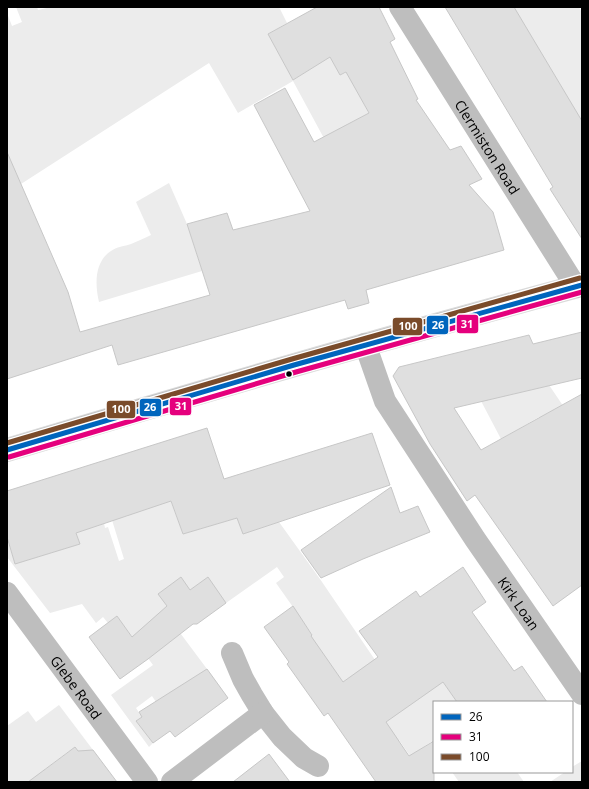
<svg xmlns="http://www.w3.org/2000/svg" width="589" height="789" font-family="'Open Sans',sans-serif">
<rect width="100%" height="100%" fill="#fff"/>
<g fill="#ececec">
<path d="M16,7h21l1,3 13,-3h228l8,16 -19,11 25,46 37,-23 10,18 8,-3 5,11 17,33 -5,-1 -22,12 -10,28 -40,-74 -55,32 -29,-50 -202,130v-180l5,13 10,-4z"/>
<path d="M514,7h65l3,6v108z"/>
<path d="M169,183l18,41 15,47 -103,31c-4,-17 -5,-40 12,-51 5,-4 14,-5 20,-7 7,-3 14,-6 20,-9l-15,-33z"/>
<path d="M549,385l23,34 -33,-2 -38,22 -20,-38z"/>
<path d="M173,487l-2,15 12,32 54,-16 42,4 41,57 87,128 16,-11 17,-18 17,24h-23v44l-3,-4 -21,14 -11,-16 -7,4 -32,-54 -10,-13 -7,5 -31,-44 -13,5 13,-9 -36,-51 8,-6 -7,-10 -51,36 -18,-26 -18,13 -9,-13 -22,17 8,12 -4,4 44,59 -49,36 -6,-9 -16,12 6,9 -6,4 17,22 -4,4 -38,-52 42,-30 -36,-49 -9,7 -5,-6 -7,6 -14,-19 -32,9 -43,-56v-15h1l7,22 65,-20 -8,-25 32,4 1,5 3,-1 11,34 5,-2 -12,-39 16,-4 -4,-13z"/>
<path d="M59,705l34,45 -9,8 -5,-7h-10l-24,18 7,13h-45v-56l21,-15 8,11z"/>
<path d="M582,761v21h-32l15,-10h7v-5z"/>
<path d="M452,772h65l7,10h-65z"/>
</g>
<g fill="#dfdfdf" stroke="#c7c7c7">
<path d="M317,7h62l16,32 -5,3 28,57 -2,1 34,50 11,-4 21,33 -13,6 24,27 11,38 -138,40 3,13 -21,6 -3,-9 -227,65 -6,-20 -105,34v-227l61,140 12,40 130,-37 -23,-71 40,-11 6,17 77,-19 -56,-106 31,-17 29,54 55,-29 -23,-41 -6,3 -10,-18 -37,23 -25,-46z"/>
<path d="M445,7h69l68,114v118l-32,-50 3,-2z"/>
<path d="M582,332v46l-128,30 27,42 101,-56v191l-29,21 -78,-111 -8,6 -37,-57 -37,-68 6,-9 130,-32 4,9z"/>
<path d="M207,428l17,51 148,-46 18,52 -147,49 -6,-16 -54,16 -12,-33 -95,32 4,11 -65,20 -8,-27v-46z"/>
<path d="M391,487l9,26 18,-7 12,26 -67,27 -42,19 -20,-28z"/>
<path d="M463,567l23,35 -14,10 42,59 8,-5 25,36h-90l-14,-20 -57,40 23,34 25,-15v41h-58l-48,-69 -4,3 -37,-52 2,-2 -25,-35 29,-21 19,29 -1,1 32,46 35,-25 -19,-26 57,-40 4,6z"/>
<path d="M181,577l9,13 18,-13 18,26 -29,21h-4l-45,35 -28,20 -31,-42 28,-21 15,21 35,-31 -9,-12z"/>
<path d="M207,669l21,29 -53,39 -5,-6 -17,12 -17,-22 6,-4 -3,-5z"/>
<path d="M75,747l3,4 15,-1 24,32h-89z"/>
<path d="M269,754l21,28h-57z"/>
</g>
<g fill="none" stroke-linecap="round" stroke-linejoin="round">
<defs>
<path id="major" d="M7,450c191,-58 382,-113 575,-165"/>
</defs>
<use href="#major" stroke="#dbdbdb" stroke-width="24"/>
<g stroke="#bebebe" stroke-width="22">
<path id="s1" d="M400,7l176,280"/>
<path id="s2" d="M365,344l20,57 90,138 49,71 58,84"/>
<path id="s3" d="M7,593l140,189"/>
<path d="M232,653l11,26 9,16 11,18 19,24 22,21 14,8"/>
<path d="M172,782l91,-69"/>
</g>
<use href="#major" stroke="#bebebe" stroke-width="22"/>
<defs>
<path id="bus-1" d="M7,450l287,-85 288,-80"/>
<path id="bus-2" d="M9,457l287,-85 286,-80"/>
<path id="bus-3" d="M7,443l285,-84 288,-81"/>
</defs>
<use href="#bus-1" stroke="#fff" stroke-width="8"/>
<use href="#bus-2" stroke="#fff" stroke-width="8"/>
<use href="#bus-3" stroke="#fff" stroke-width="8"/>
<use href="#bus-1" stroke="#0065bd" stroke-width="5"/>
<use href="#bus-2" stroke="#e5007d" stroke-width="5"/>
<use href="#bus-3" stroke="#7a4b2a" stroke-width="5"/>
</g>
<circle fill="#000" stroke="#fff" stroke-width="1.5" cx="289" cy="374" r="3.5"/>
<g text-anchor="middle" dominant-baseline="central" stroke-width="3" stroke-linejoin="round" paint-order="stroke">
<g font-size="14" fill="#000" stroke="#fff">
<text stroke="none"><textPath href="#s1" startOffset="165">Clermiston Road</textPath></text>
<text stroke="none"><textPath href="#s2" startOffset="303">Kirk Loan</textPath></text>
<text stroke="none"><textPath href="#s3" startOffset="117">Glebe Road</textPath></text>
</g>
</g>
<g stroke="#fff" stroke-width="1.5">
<rect x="456" y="314" width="23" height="20" rx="4" fill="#e5007d"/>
<rect x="426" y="315" width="23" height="20" rx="4" fill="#0065bd"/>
<rect x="392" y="317" width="31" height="19" rx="4" fill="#7a4b2a"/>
<rect x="169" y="397" width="23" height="19" rx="4" fill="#e5007d"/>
<rect x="139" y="398" width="23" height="19" rx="4" fill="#0065bd"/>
<rect x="106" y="400" width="30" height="19" rx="4" fill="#7a4b2a"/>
</g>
<g font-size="11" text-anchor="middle" font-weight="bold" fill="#fff">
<text x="467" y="328">31</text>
<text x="438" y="329">26</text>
<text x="408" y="330">100</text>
<text x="181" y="410">31</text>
<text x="150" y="411">26</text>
<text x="121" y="413">100</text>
</g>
<rect width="589" height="789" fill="none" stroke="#000000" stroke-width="16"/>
<rect x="433" y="701" width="140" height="72" fill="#ffffff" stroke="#999999"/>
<rect x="441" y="714" width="20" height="6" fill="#0065bd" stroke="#999999"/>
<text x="469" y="721" font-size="12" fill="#000000">26</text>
<rect x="441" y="734" width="20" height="6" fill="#e5007d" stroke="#999999"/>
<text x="469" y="741" font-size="12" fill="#000000">31</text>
<rect x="441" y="754" width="20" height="6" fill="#7a4b2a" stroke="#999999"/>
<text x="469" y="761" font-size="12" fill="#000000">100</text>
</svg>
